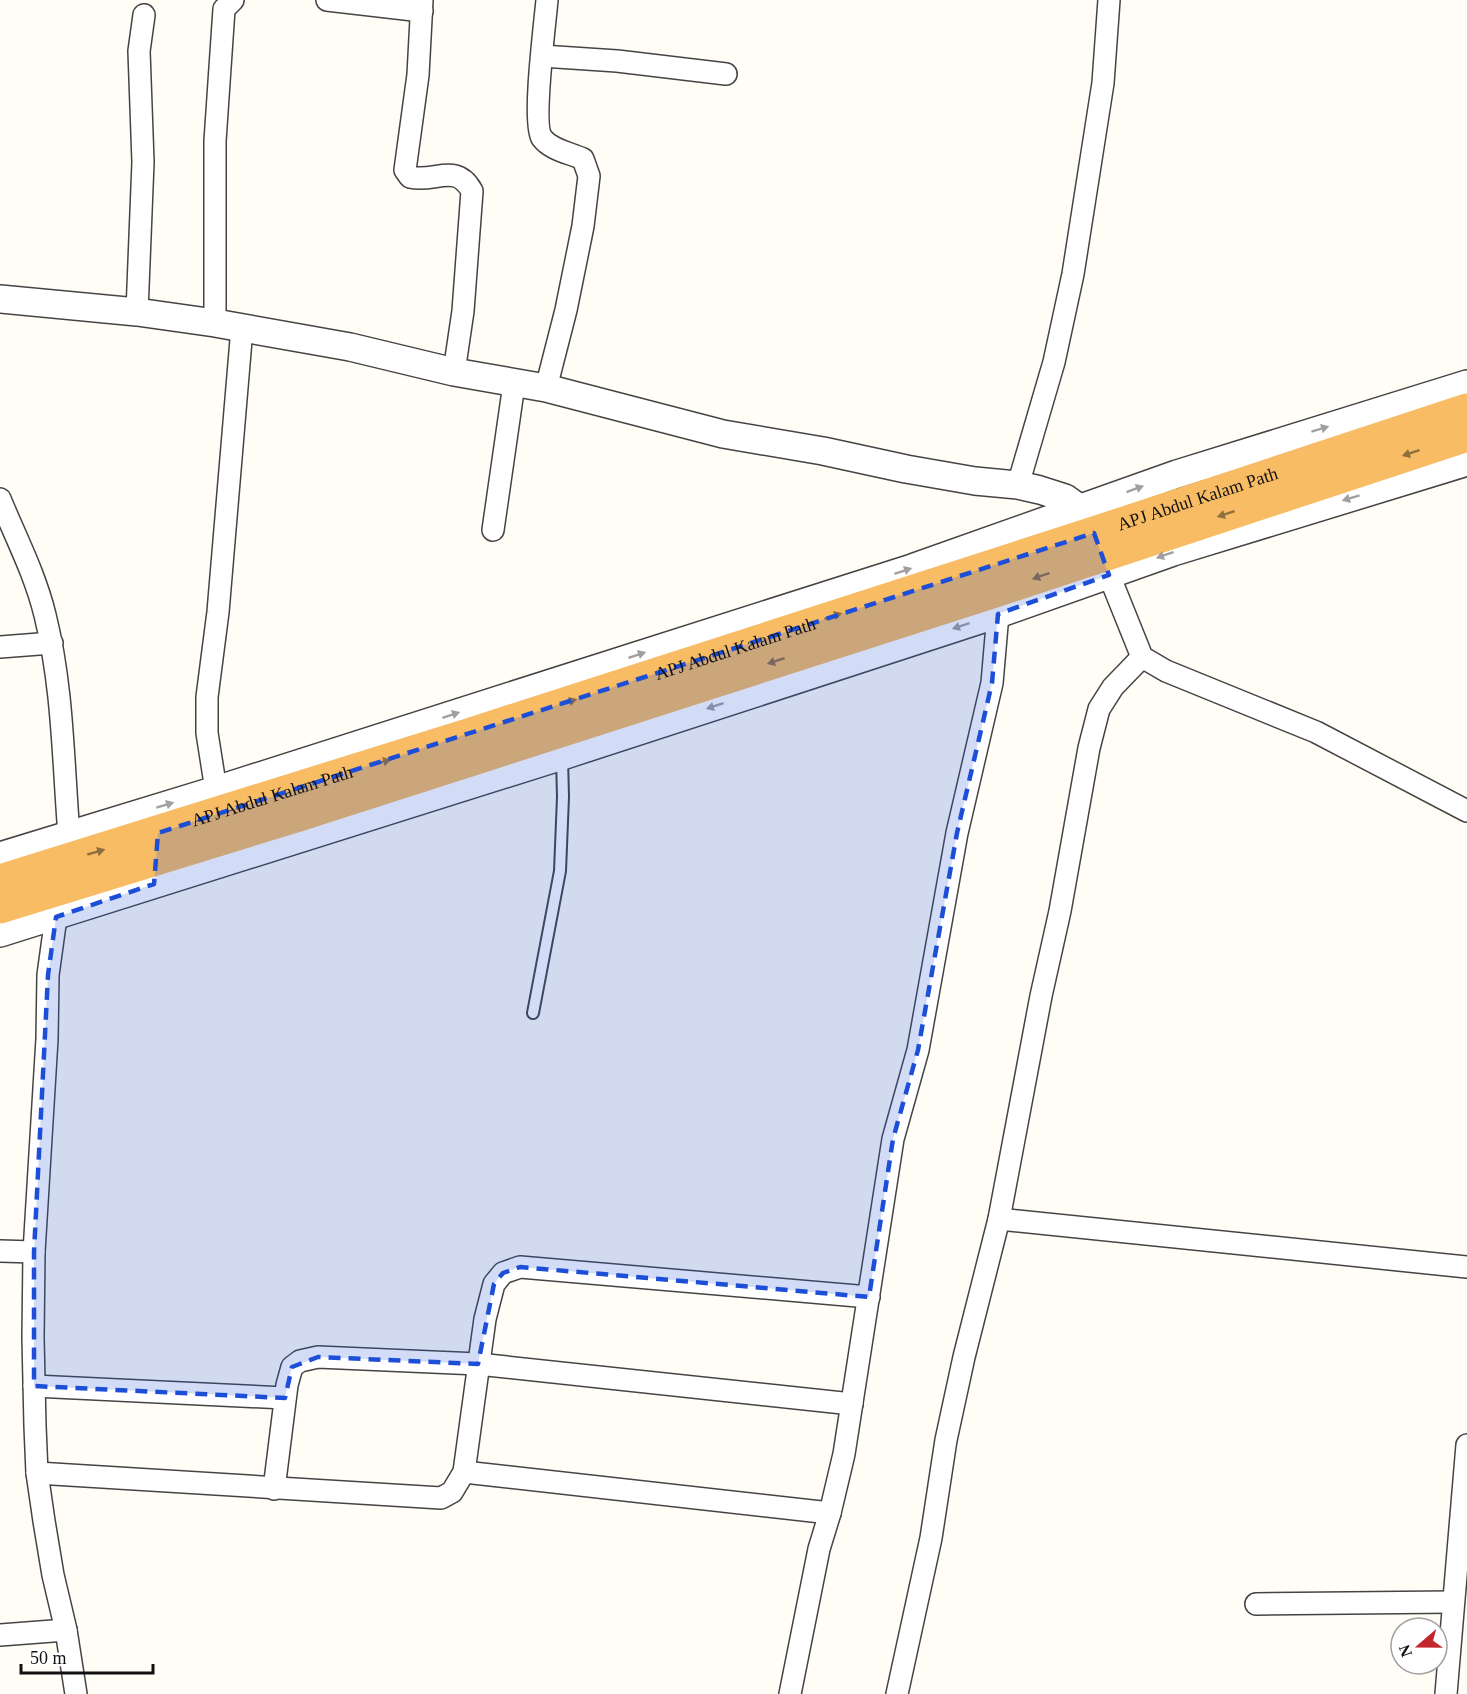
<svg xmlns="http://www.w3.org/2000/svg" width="1467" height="1694" font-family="'Times New Roman',serif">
<rect width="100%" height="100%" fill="#fffdf5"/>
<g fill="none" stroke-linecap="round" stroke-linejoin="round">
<defs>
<path id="service" d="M533,1013l27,-142 3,-74 -1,-39"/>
<g id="minor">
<path d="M327,0l95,11"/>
<path d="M422,0l-4,75 -13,95 5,7c25,6 46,-15 62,14l-9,120 -9,61"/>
<path d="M542,56l75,5 109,13"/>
<path d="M137,312l6,-150 -4,-111 5,-36"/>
<path d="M215,323v-182l9,-132 9,-9"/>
<path d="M546,388l20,-78 17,-84 6,-50 -6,-17c-13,-6 -32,-9 -41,-21 -10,-14 3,-115 5,-138"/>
<path d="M1018,485l36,-123 19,-88 30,-191 6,-83"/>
<path d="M0,499c16,39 35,75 45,116 18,72 18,146 24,220"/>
<path d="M493,530l21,-146"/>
<path d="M1109,575l33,82 24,14 150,61 151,79"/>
<path d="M0,647l52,-4"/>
<path d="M216,790l-9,-57v-36l11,-85 24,-284"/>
<path d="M54,902l2,15 -8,58 -1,64 -13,213 -1,86 2,88 2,47 7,48 9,54 13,55 10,64"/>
<path d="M999,1219l468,48"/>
<path d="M0,1251l34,1"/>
<path d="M34,1386l251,12"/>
<path d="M464,1472l366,41"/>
<path d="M37,1473l404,25 11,-6 12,-20 21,-153 9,-35 9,-11 17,-6 349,30"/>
<path d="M274,1489l13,-104 5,-18 8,-6 18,-4 160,7 374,40"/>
<path d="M1256,1604l197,-2"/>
<path d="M0,1635l66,-5"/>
<path d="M790,1694l29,-145 11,-36 14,-59 49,-315 25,-89 39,-217 35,-150 6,-69"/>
<path d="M897,1694l34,-156 15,-98 18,-83 35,-138 42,-223 19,-85 29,-163 10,-39 14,-22 29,-30"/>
<path d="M1446,1694l21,-249"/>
</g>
<g id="tertiary">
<path d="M0,299l137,13 78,11 135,24 104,25 92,16 177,46 100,17 83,18 69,12 43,4 22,5 25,8 14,10 6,11"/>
<path d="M0,856l216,-66 696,-222 265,-94 290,-90"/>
<path d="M0,933l562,-177 436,-142 175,-62 294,-90"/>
</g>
<g id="trunk">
<path id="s1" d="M0,881l468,-146 626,-202 373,-123"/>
<path d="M0,907l299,-92 693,-223 475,-157"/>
</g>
</defs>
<use href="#service" stroke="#444" stroke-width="14"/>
<use href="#minor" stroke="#444" stroke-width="24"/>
<use href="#tertiary" stroke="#444" stroke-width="30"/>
<use href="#trunk" stroke="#222" stroke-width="36"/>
<use href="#service" stroke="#fff" stroke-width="10"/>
<use href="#minor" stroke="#fff" stroke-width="21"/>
<use href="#tertiary" stroke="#fff" stroke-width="27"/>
<use href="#trunk" stroke="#f7bc64" stroke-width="33"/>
</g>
<defs><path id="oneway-solid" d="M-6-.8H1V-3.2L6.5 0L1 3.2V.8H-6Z" transform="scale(1.5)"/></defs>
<g fill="#a0a0a0">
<use href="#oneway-solid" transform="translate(1320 429) rotate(-17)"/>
<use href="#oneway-solid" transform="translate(1135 489) rotate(-20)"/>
<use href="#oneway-solid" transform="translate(1351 498) rotate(163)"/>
<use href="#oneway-solid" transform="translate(1165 555) rotate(161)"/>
<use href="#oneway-solid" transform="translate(903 571) rotate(-18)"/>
<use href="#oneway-solid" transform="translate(961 626) rotate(162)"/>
<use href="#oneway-solid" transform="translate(637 655) rotate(-18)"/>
<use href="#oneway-solid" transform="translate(715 706) rotate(162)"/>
<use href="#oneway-solid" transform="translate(451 715) rotate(-18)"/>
<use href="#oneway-solid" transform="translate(165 805) rotate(-17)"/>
</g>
<g fill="#906f3f">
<use href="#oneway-solid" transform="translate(1411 453) rotate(162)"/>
<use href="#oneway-solid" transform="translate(1226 514) rotate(162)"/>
<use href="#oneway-solid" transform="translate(1041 576) rotate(161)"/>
<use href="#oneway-solid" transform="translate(833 616) rotate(-18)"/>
<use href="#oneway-solid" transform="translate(776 661) rotate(162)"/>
<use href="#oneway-solid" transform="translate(568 702) rotate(-18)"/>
<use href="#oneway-solid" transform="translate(382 762) rotate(-17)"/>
<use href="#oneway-solid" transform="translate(96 852) rotate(-16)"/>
</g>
<path fill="#1d4ed8" fill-opacity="0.2" stroke="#1d4ed8" stroke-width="4.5" stroke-dasharray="12 8" stroke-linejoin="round" d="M1094,533l15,42 -111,39 -6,69 -35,150 -39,217 -25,89 -24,158 -349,-30 -17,6 -9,11 -16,80 -160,-7 -26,10 -7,31 -251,-12v-134l14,-277 8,-58 98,-33 4,-51z"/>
<g text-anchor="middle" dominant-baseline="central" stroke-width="6" stroke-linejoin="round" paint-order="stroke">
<g font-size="18" fill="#111" stroke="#fff">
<text stroke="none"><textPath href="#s1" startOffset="1257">APJ Abdul Kalam Path</textPath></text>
<text stroke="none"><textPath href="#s1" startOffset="771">APJ Abdul Kalam Path</textPath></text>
<text stroke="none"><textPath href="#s1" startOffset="285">APJ Abdul Kalam Path</textPath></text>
</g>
</g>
<g transform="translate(1419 1646) rotate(250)"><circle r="28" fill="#ffffff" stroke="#a0a0a0" stroke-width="1.5"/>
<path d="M0-4.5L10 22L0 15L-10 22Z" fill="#c4262e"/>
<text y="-9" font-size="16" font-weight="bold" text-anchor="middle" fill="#111111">N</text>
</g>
<path d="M21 1664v9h132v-9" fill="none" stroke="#111111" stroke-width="3"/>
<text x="30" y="1664" font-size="18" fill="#111111" stroke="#ffffff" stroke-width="4.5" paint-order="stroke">50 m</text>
</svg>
